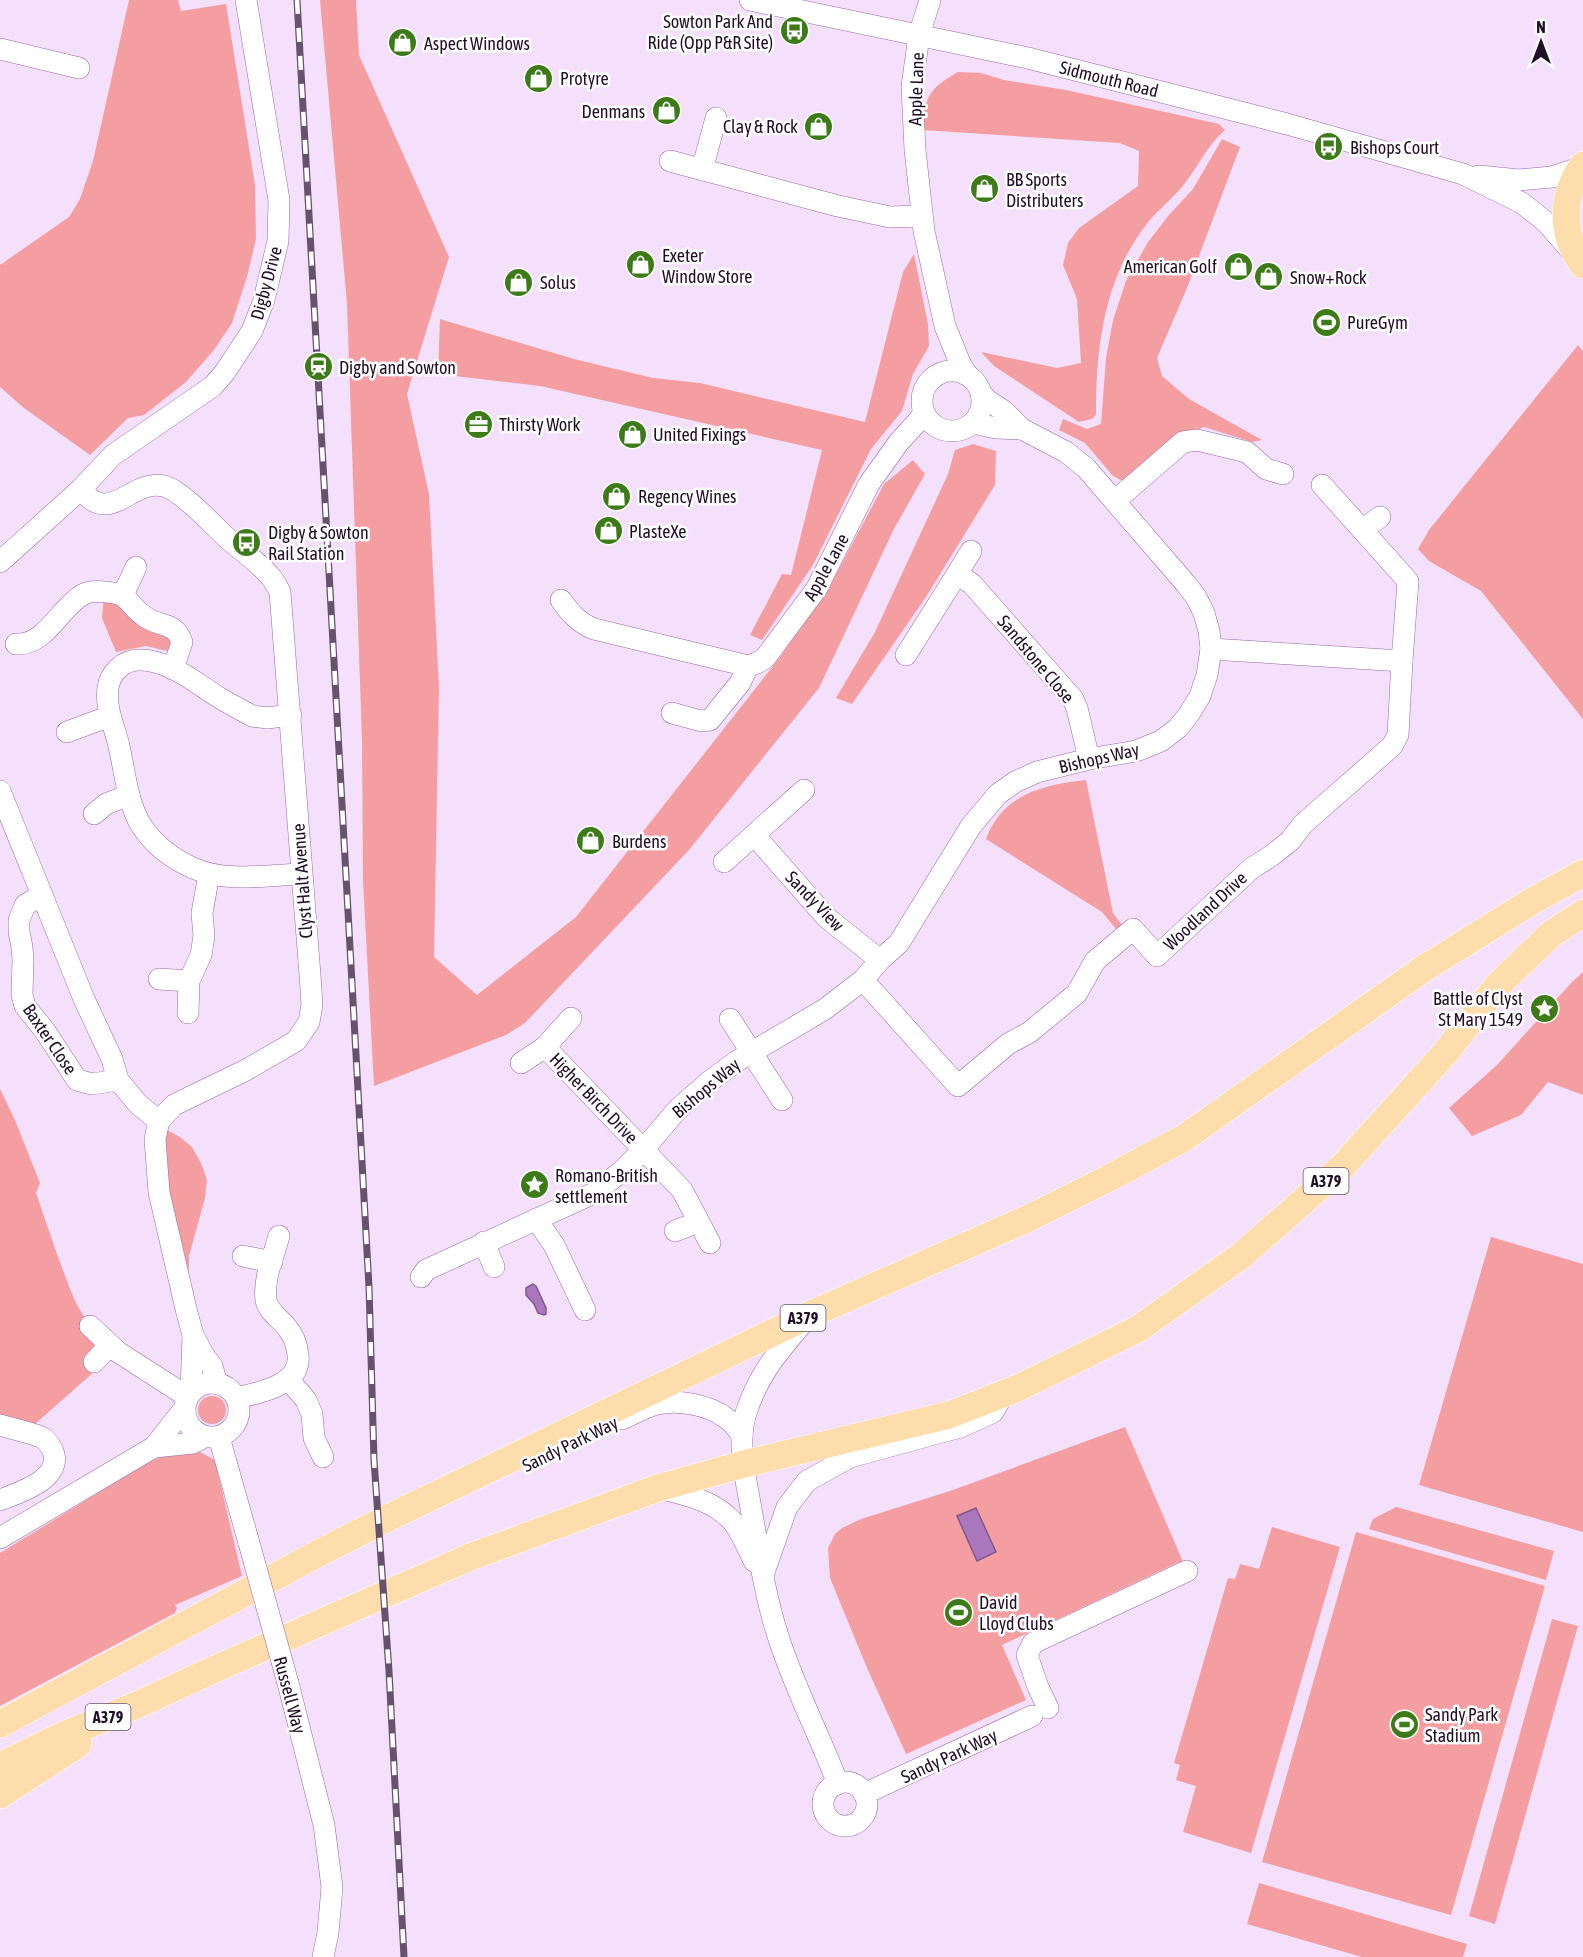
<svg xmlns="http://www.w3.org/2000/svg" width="1583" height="1957" font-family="'Asap Condensed',sans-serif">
<rect width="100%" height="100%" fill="#f4e0fb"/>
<g fill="#f49ea2">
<path d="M129,0h49l3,11 45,-7 29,181 1,54 -9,38 -15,46 -18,27 -28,32 -42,33 -16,3 -38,37 -66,-47 -24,-21v-122l69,-48 11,-18 13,-38z"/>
<path d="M320,0h36l3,55 90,202 -42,137 22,100 10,193 -5,270 43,38 99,-78 204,-260 50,-71 54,-102 29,-24 12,14 -31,55 -75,159 -130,162 -164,173 -19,12 -132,51 -11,-205 -1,-140 -15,-437z"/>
<path d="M958,72l23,1 23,7 62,10 153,34 6,6c-19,16 -28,40 -44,58 -10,12 -22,21 -32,33 -45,56 -53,125 -53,194l-4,4 -13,3 -85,-56 -13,-14 76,16 24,-5 -4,-64 -14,-34 5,-22 11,-15 59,-42 1,-35 -19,-8 -198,-13c4,-34 5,-40 36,-58z"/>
<path d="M1222,139l18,8 -53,141 -30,70 5,18 27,23 73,41 -10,2 -48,-15 -27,12 -54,42 -10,-5 -28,-33 -26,-13 4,-11 24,10 14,-5 5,-66 7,-38 13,-39 22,-39 21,-27 24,-26z"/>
<path d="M914,254l14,70 1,22 -16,28 -11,37 -31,38 -58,116 -51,75 -12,-5 32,-61 9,1 31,-125 -282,-64 -102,-12 2,-55 134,40 79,19 47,5 165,39 38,-150z"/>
<path d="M1578,345l5,6v368l-102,-128 -52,-30 -11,-12 11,-19z"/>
<path d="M973,444l23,7 -1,34 -69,112 -74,107 -16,-6 39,-66 73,-158 7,-24z"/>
<path d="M104,596l71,42 -4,14 -25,-6 -30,6 -14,-34z"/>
<path d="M1086,780l27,133 9,12 -5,5 -15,-18 -116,-73c17,-45 56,-54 100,-59z"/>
<path d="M1583,972v123l-35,-13 -27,33 -49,21 -23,-28 48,-43 75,-83z"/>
<path d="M0,1089l15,31 25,63 -4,10c12,34 23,69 37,103 7,17 21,31 21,51l-11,11 12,13 -60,53 -35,-8z"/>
<path d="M167,1130l13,7 12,10 9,16 6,17 -2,18 -16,58v17c-10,-43 -30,-100 -22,-143z"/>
<path d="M1491,1237l92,27v268l-164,-47z"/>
<circle cx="212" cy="1410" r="14"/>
<path d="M1125,1427l59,137 -5,-2 -177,83 24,55 -120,54 -39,-86 -37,-90 -2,-30 7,-14 7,-6 19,-9 89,-28z"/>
<path d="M186,1451l14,1 15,8 27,116 -67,29 2,3 -2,5 -175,93v-153l145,-89 20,-9z"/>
<path d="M1396,1507l158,44 -8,29 -177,-51 4,-10z"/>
<path d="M1272,1527l68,20 -89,306 -68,-21 13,-46 -20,-6 4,-15 -6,-2 54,-185 7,1 5,-15 19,5z"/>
<path d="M1356,1532l189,54 -94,329 -189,-53z"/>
<path d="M1552,1619l26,7 -83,298 -26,-8z"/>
<path d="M1259,1883l208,61 -4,13h-101l-115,-33z"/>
</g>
<g fill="#aa77bc" stroke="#81588f" stroke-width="1.5">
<path d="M533,1284l3,2 10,22v6l-2,1 -6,-2 -4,-9 -8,-9v-7z"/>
<path d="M976,1508l20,44 -19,9 -20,-45z"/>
</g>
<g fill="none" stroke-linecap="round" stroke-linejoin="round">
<defs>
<g id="minor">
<path d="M750,0l278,58 259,66 176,50 59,29 25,20 26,30"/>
<path d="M930,0l-11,35 -7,52 3,63 9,81 21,95 15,37 7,12"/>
<path d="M0,49l79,19"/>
<path d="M670,161l168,45 52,11 32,-1"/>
<path d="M702,170l14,-52"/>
<path d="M1479,176l40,4 33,-3 30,-10"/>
<circle cx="952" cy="401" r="30"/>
<path d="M973,423l23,5 26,1"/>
<path d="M81,489c29,39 50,-11 83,-3 17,4 50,40 64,53 14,12 30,23 42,37 4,4 7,10 10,16l30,383 2,30 -3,17 -13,19 -50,29 -72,35 -15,16 -4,18 4,53 27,117 7,26 10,19 9,12 5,18"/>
<path d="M1116,500l67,-58 14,-2 50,12 19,17 17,5"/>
<path d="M1364,529l16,-12"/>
<path d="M0,562l81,-73 32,-34 100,-69 12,-14 27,-41 12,-31 14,-59 1,-41 -33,-200"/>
<path d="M136,567l-13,28c7,7 13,16 21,21 15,12 30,4 38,26l-9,27"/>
<path d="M957,574l14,-23"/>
<path d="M561,600c9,13 18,23 33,29l154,37"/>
<path d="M16,644c29,2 44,-36 66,-49 9,-6 30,-3 41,0"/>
<path d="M1211,649l191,12 6,-80 -86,-96"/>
<path d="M906,655l51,-81 15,10 101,115 4,9 12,51"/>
<path d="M672,713l29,8 9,-1 30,-37 8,-17 9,-3 8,-5 52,-70 52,-104 30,-42 20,-22 5,-8"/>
<path d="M291,715l-24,3 -15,-2c-10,-6 -21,-11 -32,-18 -23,-14 -52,-39 -81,-38 -16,0 -29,13 -31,28 -3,20 7,40 11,58 6,26 8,56 22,79 12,19 32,34 52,43 33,15 73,7 108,6"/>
<path d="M67,732l43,-16"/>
<path d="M0,791l84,208 28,60 6,21 21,25 20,16"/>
<path d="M94,814l12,-10 23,-9"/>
<path d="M755,836l72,82 53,42"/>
<path d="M724,862l80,-72"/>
<path d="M42,895l-17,10 -6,15v12l3,15 1,13 -1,35 3,11 20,25 32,49 15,4 26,-4"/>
<path d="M159,979l30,2"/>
<path d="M863,980l95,106 50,-42 22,-12 47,-39 18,-32 38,-32 24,27 95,-88 19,-12 19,-15 13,-17 89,-78 6,-11 4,-74"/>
<path d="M188,1013l1,-32 12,-26 3,-19 -2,-23 7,-39"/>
<path d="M730,1019l52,81"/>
<path d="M545,1047l137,143 28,53"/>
<path d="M521,1063l24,-16 26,-29"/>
<path d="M536,1219l18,26 31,65"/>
<path d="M675,1231l23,-9"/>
<path d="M484,1242l10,25"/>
<path d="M243,1256l29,6"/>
<path d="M421,1277l5,-7 168,-77 28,-22 21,-21 34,-40 33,-29 27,-20 88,-52 38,-29 17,-20 19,-17 72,-117 27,-32 17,-12 22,-10 52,-13 47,-8 25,-10 17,-13 11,-14 11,-18 7,-21 4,-26 -2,-18 -5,-18 -8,-16 -10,-13 -100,-116 -20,-16 -44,-23 -18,-18 -17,-11 -6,-7"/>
<path d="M807,1318c-27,32 -48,54 -61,95 -9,27 -1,62 4,90 8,44 14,90 28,133 16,51 41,98 60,148"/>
<path d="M90,1326l28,26 70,45"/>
<path d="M94,1362l16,-17"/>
<path d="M288,1379l18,21 6,14 2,24 9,19"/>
<circle cx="212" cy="1410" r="27"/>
<path d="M191,1393l2,-58"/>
<path d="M236,1398c23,-5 66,-13 62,-43 -1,-9 -4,-19 -10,-26 -7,-10 -20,-17 -22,-29 -3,-21 8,-45 13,-64"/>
<path d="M622,1419c11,-5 23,-12 35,-15 21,-5 52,1 69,14 7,4 11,11 16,17"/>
<path d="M0,1425c13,4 28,7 41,12 6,3 9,8 12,14 11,28 -35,42 -53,49"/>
<path d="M219,1437l30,106"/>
<path d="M154,1447l39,-4 11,-6"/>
<path d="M658,1488c28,7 56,12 76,35 8,11 14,26 20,38"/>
<path d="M0,1538l154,-91 30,-38"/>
<path d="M764,1572l23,-65 20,-26 43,-24 110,-30 23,-10 10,-5 11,-19"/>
<path d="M288,1683l36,142 8,62 -4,46 -5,24"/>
<path d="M1048,1708l-10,-21 -11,-32 6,-12 154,-72"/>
<circle cx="845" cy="1804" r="22"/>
<path d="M864,1794l168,-78"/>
</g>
<g id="major">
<path d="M1583,165c-22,32 -23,69 0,100"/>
<path d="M0,1724l321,-172 73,-37 415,-200 220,-97 78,-39 77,-41 239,-169 111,-69 49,-27"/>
<path d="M0,1766l59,-29 80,-33 76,-35 255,-112 188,-69 86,-24 205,-49 69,-27 120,-59 104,-74 100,-88 104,-115 52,-67 53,-51 32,-21"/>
<path d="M0,1795l78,-51"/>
</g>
</defs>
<use href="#minor" stroke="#9668a7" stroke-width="22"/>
<use href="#major" stroke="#fff" stroke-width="28"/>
<use href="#minor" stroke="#fff" stroke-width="21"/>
<use href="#major" stroke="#feddac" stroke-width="27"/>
<defs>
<path id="rail" d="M297,0l72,1287 5,173 15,211 15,286"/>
</defs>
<use href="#rail" stroke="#65526b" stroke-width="7"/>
<use href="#rail" stroke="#fff" stroke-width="4.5" stroke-dasharray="14" stroke-linecap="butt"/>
<defs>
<path id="minor-bridge" d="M249,1543l39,140"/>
</defs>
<use href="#minor-bridge" stroke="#9668a7" stroke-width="22" stroke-linecap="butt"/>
<use href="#minor-bridge" stroke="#fff" stroke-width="21"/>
</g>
<defs>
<symbol id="bus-disc" viewBox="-11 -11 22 22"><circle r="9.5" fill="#3d7b19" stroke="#fff"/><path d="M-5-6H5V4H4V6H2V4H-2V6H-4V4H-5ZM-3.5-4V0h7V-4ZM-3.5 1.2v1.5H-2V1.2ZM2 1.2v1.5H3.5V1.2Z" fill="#fff"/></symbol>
<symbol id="shop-disc" viewBox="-11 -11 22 22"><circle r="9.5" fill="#3d7b19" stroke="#fff"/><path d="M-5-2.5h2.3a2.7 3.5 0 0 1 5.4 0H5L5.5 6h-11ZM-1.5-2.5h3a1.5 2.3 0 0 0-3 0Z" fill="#fff"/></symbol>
<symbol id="stadium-disc" viewBox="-11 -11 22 22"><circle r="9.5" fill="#3d7b19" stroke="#fff"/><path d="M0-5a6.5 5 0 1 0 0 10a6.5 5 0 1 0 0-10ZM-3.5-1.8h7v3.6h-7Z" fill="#fff"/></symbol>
<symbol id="station-disc" viewBox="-11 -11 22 22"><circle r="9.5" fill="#3d7b19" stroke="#fff"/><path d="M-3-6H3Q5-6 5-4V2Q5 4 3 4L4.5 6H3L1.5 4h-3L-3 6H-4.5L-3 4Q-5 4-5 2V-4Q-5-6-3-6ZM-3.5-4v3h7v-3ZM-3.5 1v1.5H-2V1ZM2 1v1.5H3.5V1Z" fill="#fff"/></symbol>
<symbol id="office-disc" viewBox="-11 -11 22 22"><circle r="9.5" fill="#3d7b19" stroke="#fff"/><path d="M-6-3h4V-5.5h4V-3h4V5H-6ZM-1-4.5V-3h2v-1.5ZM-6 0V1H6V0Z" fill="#fff"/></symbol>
<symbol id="sight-disc" viewBox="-11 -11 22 22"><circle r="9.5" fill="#3d7b19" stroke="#fff"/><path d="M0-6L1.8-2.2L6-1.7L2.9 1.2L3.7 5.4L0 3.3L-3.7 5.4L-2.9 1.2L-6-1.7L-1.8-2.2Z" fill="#fff"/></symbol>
</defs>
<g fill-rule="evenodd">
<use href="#bus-disc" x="778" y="14" width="33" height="33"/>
<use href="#shop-disc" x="386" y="26" width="33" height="33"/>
<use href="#shop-disc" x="522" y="62" width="33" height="33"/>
<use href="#shop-disc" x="650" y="94" width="33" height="33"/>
<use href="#shop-disc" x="802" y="110" width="33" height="33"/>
<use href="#bus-disc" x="1312" y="130" width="33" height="33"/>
<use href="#shop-disc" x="968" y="172" width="33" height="33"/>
<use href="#shop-disc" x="624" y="248" width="33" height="33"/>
<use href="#shop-disc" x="1222" y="250" width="33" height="33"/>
<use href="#shop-disc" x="1252" y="260" width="33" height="33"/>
<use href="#shop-disc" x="502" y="266" width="33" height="33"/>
<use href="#stadium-disc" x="1310" y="306" width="33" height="33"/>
<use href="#station-disc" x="302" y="350" width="33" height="33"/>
<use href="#office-disc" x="462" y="408" width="33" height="33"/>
<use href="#shop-disc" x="616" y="418" width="33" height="33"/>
<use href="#shop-disc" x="600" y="480" width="33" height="33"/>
<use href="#shop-disc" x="592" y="514" width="33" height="33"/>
<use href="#bus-disc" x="230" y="526" width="33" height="33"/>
<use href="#shop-disc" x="574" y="824" width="33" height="33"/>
<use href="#sight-disc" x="1528" y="992" width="33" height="33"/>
<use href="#sight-disc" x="518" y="1168" width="33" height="33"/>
<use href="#stadium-disc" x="942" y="1596" width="33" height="33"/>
<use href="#stadium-disc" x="1388" y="1708" width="33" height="33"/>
</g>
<g text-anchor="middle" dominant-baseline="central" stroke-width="5" stroke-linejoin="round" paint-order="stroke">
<g fill="#fff" stroke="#645668" stroke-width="1.5">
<rect x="1303.5" y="1168" width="45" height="26" rx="4.5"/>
<rect x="780.5" y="1305" width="45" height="26" rx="4.5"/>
<rect x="85.5" y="1704" width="45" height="26" rx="4.5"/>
</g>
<g font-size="16" font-weight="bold" fill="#210e27">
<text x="1326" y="1181">A379</text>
<text x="803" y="1318">A379</text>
<text x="108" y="1717">A379</text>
</g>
<g font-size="18" fill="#210e27" stroke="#fff" text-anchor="start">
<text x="773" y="21" text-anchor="end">Sowton Park And<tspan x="773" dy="21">Ride (Opp P&amp;R Site)</tspan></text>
<text x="424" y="43">Aspect Windows</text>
<text x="560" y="78">Protyre</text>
<text x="645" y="111" text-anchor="end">Denmans</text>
<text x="798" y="126" text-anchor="end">Clay &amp; Rock</text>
<text x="1350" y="147">Bishops Court</text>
<text x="1006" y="179">BB Sports<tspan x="1006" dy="21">Distributers</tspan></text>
<text x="662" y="255">Exeter<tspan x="662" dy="21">Window Store</tspan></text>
<text x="1217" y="266" text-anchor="end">American Golf</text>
<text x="1290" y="277">Snow+Rock</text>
<text x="540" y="282">Solus</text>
<text x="1347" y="322">PureGym</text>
<text x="339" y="367">Digby and Sowton</text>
<text x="499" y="424">Thirsty Work</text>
<text x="653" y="434">United Fixings</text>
<text x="638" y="496">Regency Wines</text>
<text x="629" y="531">PlasteXe</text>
<text x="268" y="532">Digby &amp; Sowton<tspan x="268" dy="21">Rail Station</tspan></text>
<text x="612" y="841">Burdens</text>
<text x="1523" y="998" text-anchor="end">Battle of Clyst<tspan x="1523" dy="21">St Mary 1549</tspan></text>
<text x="555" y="1175">Romano-British<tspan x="555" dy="21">settlement</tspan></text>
<text x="979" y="1602">David<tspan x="979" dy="21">Lloyd Clubs</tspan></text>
<text x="1425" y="1714">Sandy Park<tspan x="1425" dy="21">Stadium</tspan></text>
</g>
<g font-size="18" fill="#210e27" stroke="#fff">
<text transform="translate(1109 79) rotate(14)">Sidmouth Road</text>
<text transform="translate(916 89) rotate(-88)">Apple Lane</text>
<text transform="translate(266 283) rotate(-75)">Digby Drive</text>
<text transform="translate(826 567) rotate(-61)">Apple Lane</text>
<text transform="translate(1036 659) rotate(50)">Sandstone Close</text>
<text transform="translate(1099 758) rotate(-13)">Bishops Way</text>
<text transform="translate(302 881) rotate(-94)">Clyst Halt Avenue</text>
<text transform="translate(815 901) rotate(46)">Sandy View</text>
<text transform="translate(1205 911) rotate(-43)">Woodland Drive</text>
<text transform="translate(50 1039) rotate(56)">Baxter Close</text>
<text transform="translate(706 1088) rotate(-40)">Bishops Way</text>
<text transform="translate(594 1098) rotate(46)">Higher Birch Drive</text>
<text transform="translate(570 1444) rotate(-26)">Sandy Park Way</text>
<text transform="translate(290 1695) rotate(75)">Russell Way</text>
<text transform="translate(949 1756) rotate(-25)">Sandy Park Way</text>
</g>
</g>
<g transform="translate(1541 42)" stroke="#ffffff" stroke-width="4.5" paint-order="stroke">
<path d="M0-4.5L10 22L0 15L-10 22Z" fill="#210e27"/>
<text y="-9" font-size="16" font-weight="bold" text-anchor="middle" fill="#210e27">N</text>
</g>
</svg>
